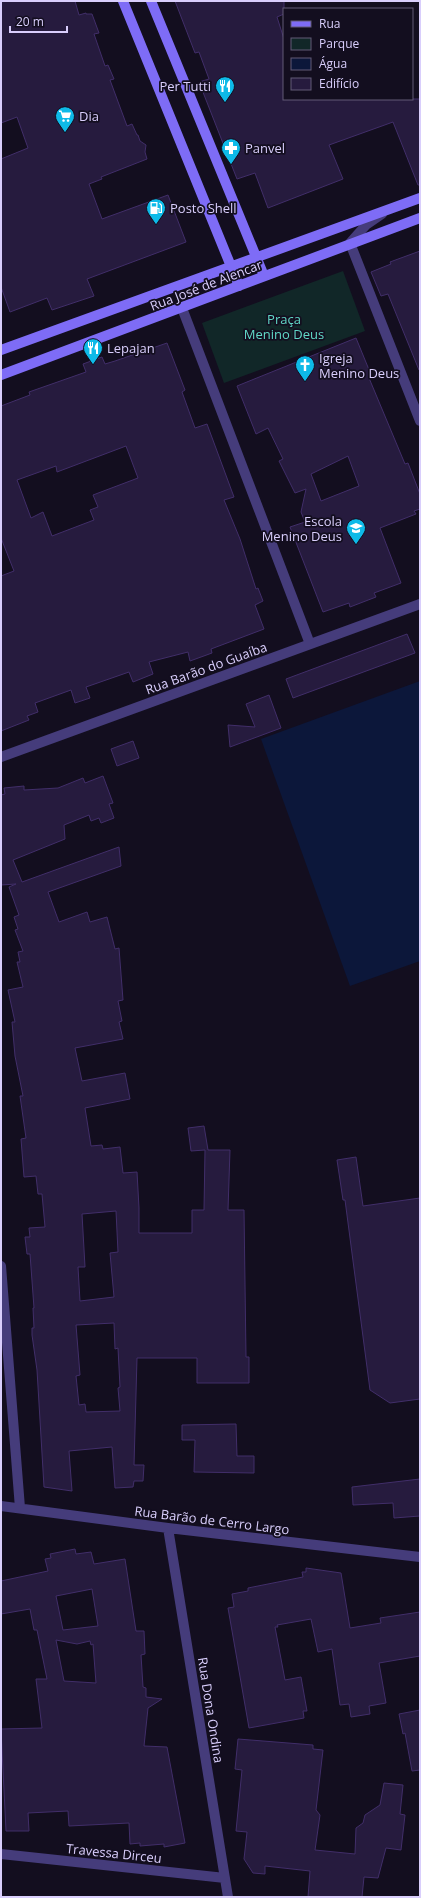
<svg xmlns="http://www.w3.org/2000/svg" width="421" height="1898" font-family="'Open Sans',sans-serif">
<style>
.green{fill:#112728}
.water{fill:#0c173a}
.building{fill:#261b3e;stroke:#412e69;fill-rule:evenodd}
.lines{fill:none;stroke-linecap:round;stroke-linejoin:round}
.minor{stroke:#453c7b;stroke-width:10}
.secondary{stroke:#7e6cf6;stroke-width:10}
.labels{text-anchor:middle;stroke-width:3.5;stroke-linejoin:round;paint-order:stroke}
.poi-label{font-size:13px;fill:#d9cefc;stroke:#130e1f;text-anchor:start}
.street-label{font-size:13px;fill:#d9cefc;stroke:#130e1f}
.park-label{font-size:13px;fill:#60d7c6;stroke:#130e1f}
</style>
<rect width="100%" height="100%" fill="#130e1f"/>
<!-- green -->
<path class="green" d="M 343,271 L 365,331 L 224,383 L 202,323 Z"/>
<!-- water -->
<path class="water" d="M 420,681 L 420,961 L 350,986 L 261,739 Z"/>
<!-- building -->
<path class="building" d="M 1,1 L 75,1 L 79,15 L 86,13 L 86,14 L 92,14 L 99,33 L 94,34 L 105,66 L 108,65 L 114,79 L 110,80 L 127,126 L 132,124 L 137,135 L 138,135 L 140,141 L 146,145 L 145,152 L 147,159 L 101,177 L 102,179 L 89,184 L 102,219 L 168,195 L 186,242 L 87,279 L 94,296 L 52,310 L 47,298 L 10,312 L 1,287 L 1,159 L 28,148 L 17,117 L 1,123 Z
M 175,1 L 284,1 L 284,14 L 277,17 L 284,39 L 284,99 L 420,99 L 420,185 L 418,185 L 393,122 L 329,145 L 343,179 L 268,208 L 255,173 L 237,179 L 199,82 L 209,79 L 199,52 L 195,53 Z
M 420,251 L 420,370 L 419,370 L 388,294 L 381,296 L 371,272 L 391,264 L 390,262 Z
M 356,338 L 372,377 L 369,378 L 405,464 L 408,463 L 420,494 L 420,509 L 414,511 L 416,514 L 380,528 L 401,583 L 374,593 L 376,597 L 350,607 L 349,603 L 323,612 L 290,527 L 305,522 L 301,512 L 306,489 L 295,493 L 279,461 L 283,459 L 268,428 L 256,434 L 237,386 ZM 348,456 L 359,486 L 321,501 L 311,474 Z
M 167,343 L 185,390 L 182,392 L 195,428 L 207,424 L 234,497 L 224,500 L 240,539 L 256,589 L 258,588 L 263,601 L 255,605 L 264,629 L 211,649 L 212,653 L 190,661 L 188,652 L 149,662 L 153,674 L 133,682 L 129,672 L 86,687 L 90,698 L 75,703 L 71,690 L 35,703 L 38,712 L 27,716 L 29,720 L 1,731 L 1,576 L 14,571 L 1,538 L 1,406 L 30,395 L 29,392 L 86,372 L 83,364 L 102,357 L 105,364 L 115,361 ZM 126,446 L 138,478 L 93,495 L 98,507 L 90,510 L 94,520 L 52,536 L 43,512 L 31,518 L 17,480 L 56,466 L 57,472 Z
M 407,634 L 415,653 L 293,698 L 286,679 Z
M 269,695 L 281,728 L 230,747 L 228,725 L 255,727 L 246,704 Z
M 133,741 L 139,758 L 117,766 L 111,749 Z
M 103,776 L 113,803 L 109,804 L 114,818 L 101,823 L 99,818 L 91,821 L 89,815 L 64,825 L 65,839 L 13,860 L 22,882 L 119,847 L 121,866 L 48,892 L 59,922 L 87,912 L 90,922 L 107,917 L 115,949 L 119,948 L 123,1000 L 118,1001 L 122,1021 L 119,1022 L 123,1039 L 75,1048 L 82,1081 L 125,1073 L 130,1099 L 85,1108 L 91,1146 L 102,1145 L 103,1149 L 120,1147 L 123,1173 L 137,1172 L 139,1208 L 139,1233 L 192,1233 L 192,1210 L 204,1210 L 205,1150 L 191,1151 L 188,1128 L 204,1126 L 208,1150 L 230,1150 L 228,1210 L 244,1210 L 246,1357 L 249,1357 L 249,1383 L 197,1383 L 197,1358 L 137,1358 L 134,1465 L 144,1465 L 143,1481 L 134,1481 L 133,1487 L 115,1488 L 112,1447 L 69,1451 L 72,1491 L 44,1487 L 37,1370 L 32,1335 L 32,1328 L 34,1328 L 33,1308 L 34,1308 L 30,1254 L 27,1254 L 25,1237 L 30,1237 L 29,1228 L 45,1227 L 42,1194 L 38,1194 L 36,1176 L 24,1177 L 21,1139 L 26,1138 L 20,1096 L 23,1096 L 15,1056 L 12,1022 L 15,1022 L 8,990 L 23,987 L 17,962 L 20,962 L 18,952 L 23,951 L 15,930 L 18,929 L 14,917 L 19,915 L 9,887 L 16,884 L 1,885 L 1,795 L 5,794 L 4,788 L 24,786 L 24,790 L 58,788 L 83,778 L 85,783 ZM 116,1211 L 118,1252 L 110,1253 L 114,1297 L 80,1301 L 78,1267 L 85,1267 L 82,1214 ZM 114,1323 L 115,1349 L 118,1348 L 120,1387 L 118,1388 L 120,1411 L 86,1412 L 85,1404 L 79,1405 L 76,1376 L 80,1375 L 76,1325 Z
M 356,1157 L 363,1206 L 420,1198 L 420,1399 L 390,1403 L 370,1390 L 345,1200 L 343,1200 L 337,1160 Z
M 236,1424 L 237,1456 L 254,1456 L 254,1473 L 194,1472 L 195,1440 L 182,1440 L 182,1425 Z
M 420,1479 L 420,1516 L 394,1518 L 393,1503 L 353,1505 L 352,1487 Z
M 75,1549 L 76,1554 L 91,1552 L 94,1564 L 125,1559 L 136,1631 L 144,1631 L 145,1654 L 141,1655 L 143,1687 L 146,1688 L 146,1697 L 162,1699 L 148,1708 L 144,1746 L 167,1747 L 185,1843 L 164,1847 L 164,1844 L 140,1846 L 140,1843 L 130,1844 L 129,1823 L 69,1826 L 68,1811 L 28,1813 L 29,1831 L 6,1831 L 1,1729 L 42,1728 L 36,1679 L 47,1679 L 37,1630 L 34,1630 L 30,1609 L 1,1614 L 1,1581 L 48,1571 L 45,1559 L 51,1558 L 50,1554 ZM 92,1589 L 98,1626 L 63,1630 L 56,1596 ZM 56,1640 L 77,1644 L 90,1641 L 91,1645 L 93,1644 L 96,1683 L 64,1681 Z
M 306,1568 L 341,1573 L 350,1628 L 381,1623 L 380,1618 L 420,1612 L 420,1656 L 379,1663 L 386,1703 L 369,1706 L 370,1714 L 351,1717 L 349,1704 L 340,1705 L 332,1649 L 318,1652 L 311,1619 L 277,1625 L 278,1627 L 275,1627 L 285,1680 L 301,1677 L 307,1711 L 303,1711 L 304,1718 L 249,1728 L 228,1608 L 234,1607 L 232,1594 L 248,1591 L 248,1588 L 303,1577 L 302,1572 L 306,1572 Z
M 420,1710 L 420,1770 L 412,1771 L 405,1733 L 403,1734 L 399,1714 Z
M 238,1739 L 313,1745 L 313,1749 L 323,1750 L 316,1810 L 320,1815 L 315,1850 L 355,1854 L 356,1828 L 363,1823 L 365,1815 L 380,1805 L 384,1783 L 403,1785 L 400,1814 L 405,1815 L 401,1850 L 386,1848 L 378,1878 L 364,1877 L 362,1897 L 308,1897 L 310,1871 L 265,1866 L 265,1874 L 253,1873 L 244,1859 L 247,1832 L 236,1831 L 242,1770 L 235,1769 Z"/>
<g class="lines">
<!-- minor -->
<path class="minor" d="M 382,214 L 366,225 L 350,243 L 420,421
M 182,308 L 310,644
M 1,757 L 420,604
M 1,1266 L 20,1508
M 1,1506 L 168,1528 L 420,1557
M 168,1528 L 228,1897
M 1,1854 L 225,1878"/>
<!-- secondary -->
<path class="secondary" d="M 123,1 L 239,286
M 151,1 L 264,276
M 1,350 L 420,198
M 1,375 L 420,218"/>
</g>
<!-- icons -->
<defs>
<symbol id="restaurant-pin" viewBox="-11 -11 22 30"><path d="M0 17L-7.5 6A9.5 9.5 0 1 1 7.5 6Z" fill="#0ebae8" stroke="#130e1f"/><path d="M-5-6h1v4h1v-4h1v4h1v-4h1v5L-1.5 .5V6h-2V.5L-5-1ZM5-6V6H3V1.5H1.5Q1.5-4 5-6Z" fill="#fff"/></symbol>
<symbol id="supermarket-pin" viewBox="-11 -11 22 30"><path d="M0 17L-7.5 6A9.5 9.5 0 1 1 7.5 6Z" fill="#0ebae8" stroke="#130e1f"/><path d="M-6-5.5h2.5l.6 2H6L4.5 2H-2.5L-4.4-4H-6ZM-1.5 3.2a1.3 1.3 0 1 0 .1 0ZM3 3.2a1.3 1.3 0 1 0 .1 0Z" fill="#fff"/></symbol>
<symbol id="pharmacy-pin" viewBox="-11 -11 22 30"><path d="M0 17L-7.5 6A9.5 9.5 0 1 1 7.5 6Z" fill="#0ebae8" stroke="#130e1f"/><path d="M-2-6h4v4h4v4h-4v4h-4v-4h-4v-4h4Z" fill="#fff"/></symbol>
<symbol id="fuel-pin" viewBox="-11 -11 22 30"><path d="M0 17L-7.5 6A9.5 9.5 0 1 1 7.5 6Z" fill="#0ebae8" stroke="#130e1f"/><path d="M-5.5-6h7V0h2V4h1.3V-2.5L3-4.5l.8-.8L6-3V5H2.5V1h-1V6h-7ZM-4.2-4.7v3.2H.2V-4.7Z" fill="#fff"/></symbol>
<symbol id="church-pin" viewBox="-11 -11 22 30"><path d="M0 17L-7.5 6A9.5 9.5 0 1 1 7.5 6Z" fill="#0ebae8" stroke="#130e1f"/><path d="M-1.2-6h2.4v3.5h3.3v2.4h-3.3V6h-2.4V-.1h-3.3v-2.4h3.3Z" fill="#fff"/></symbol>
<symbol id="school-pin" viewBox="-11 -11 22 30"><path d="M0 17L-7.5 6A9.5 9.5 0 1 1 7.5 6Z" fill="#0ebae8" stroke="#130e1f"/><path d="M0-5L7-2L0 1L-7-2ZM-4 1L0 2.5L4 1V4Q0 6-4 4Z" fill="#fff"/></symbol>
</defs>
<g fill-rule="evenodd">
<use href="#restaurant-pin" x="214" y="75" width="22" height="30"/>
<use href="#supermarket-pin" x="54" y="105" width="22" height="30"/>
<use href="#pharmacy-pin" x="220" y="137" width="22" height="30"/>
<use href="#fuel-pin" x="145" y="197" width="22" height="30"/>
<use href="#restaurant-pin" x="82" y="337" width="22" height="30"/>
<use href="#church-pin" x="294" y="354" width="22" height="30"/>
<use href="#school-pin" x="345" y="517" width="22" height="30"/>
</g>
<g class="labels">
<!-- poi labels -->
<g class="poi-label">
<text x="211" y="91" text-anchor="end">Per Tutti</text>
<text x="79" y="121">Dia</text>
<text x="245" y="153">Panvel</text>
<text x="170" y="213">Posto Shell</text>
<text x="107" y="353">Lepajan</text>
<text x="319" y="363">Igreja<tspan x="319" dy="15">Menino Deus</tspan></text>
<text x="342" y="526" text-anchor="end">Escola<tspan x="342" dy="15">Menino Deus</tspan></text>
</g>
<!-- street labels -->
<g class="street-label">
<text transform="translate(206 285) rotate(-21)" y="5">Rua José de Alencar</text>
<text transform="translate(206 668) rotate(-20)" y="5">Rua Barão do Guaíba</text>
<text transform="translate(212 1520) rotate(7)" y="5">Rua Barão de Cerro Largo</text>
<text transform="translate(211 1710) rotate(81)" y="5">Rua Dona Ondina</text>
<text transform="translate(114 1853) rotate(6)" y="5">Travessa Dirceu</text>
</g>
<!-- park labels -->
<g class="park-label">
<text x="284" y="324">Praça<tspan x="284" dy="15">Menino Deus</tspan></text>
</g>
</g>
<!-- border -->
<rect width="421" height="1898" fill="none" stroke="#d9cefc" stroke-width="4"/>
<!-- legend -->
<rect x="283" y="8" width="130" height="92" fill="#130e1f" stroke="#625b77"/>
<rect x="291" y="21" width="20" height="6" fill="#7e6cf6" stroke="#625b77"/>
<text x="319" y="28" font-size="12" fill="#d9cefc">Rua</text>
<rect x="291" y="38" width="20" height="12" fill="#112728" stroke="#625b77"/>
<text x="319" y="48" font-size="12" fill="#d9cefc">Parque</text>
<rect x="291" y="58" width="20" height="12" fill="#0c173a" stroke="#625b77"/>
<text x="319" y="68" font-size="12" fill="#d9cefc">Água</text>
<rect x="291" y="78" width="20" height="12" fill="#261b3e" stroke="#625b77"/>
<text x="319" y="88" font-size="12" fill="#d9cefc">Edifício</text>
<!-- scale -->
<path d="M10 26v6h57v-6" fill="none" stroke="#d9cefc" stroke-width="2"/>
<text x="16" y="26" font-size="12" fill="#d9cefc" stroke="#130e1f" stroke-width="3" paint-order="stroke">20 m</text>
</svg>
